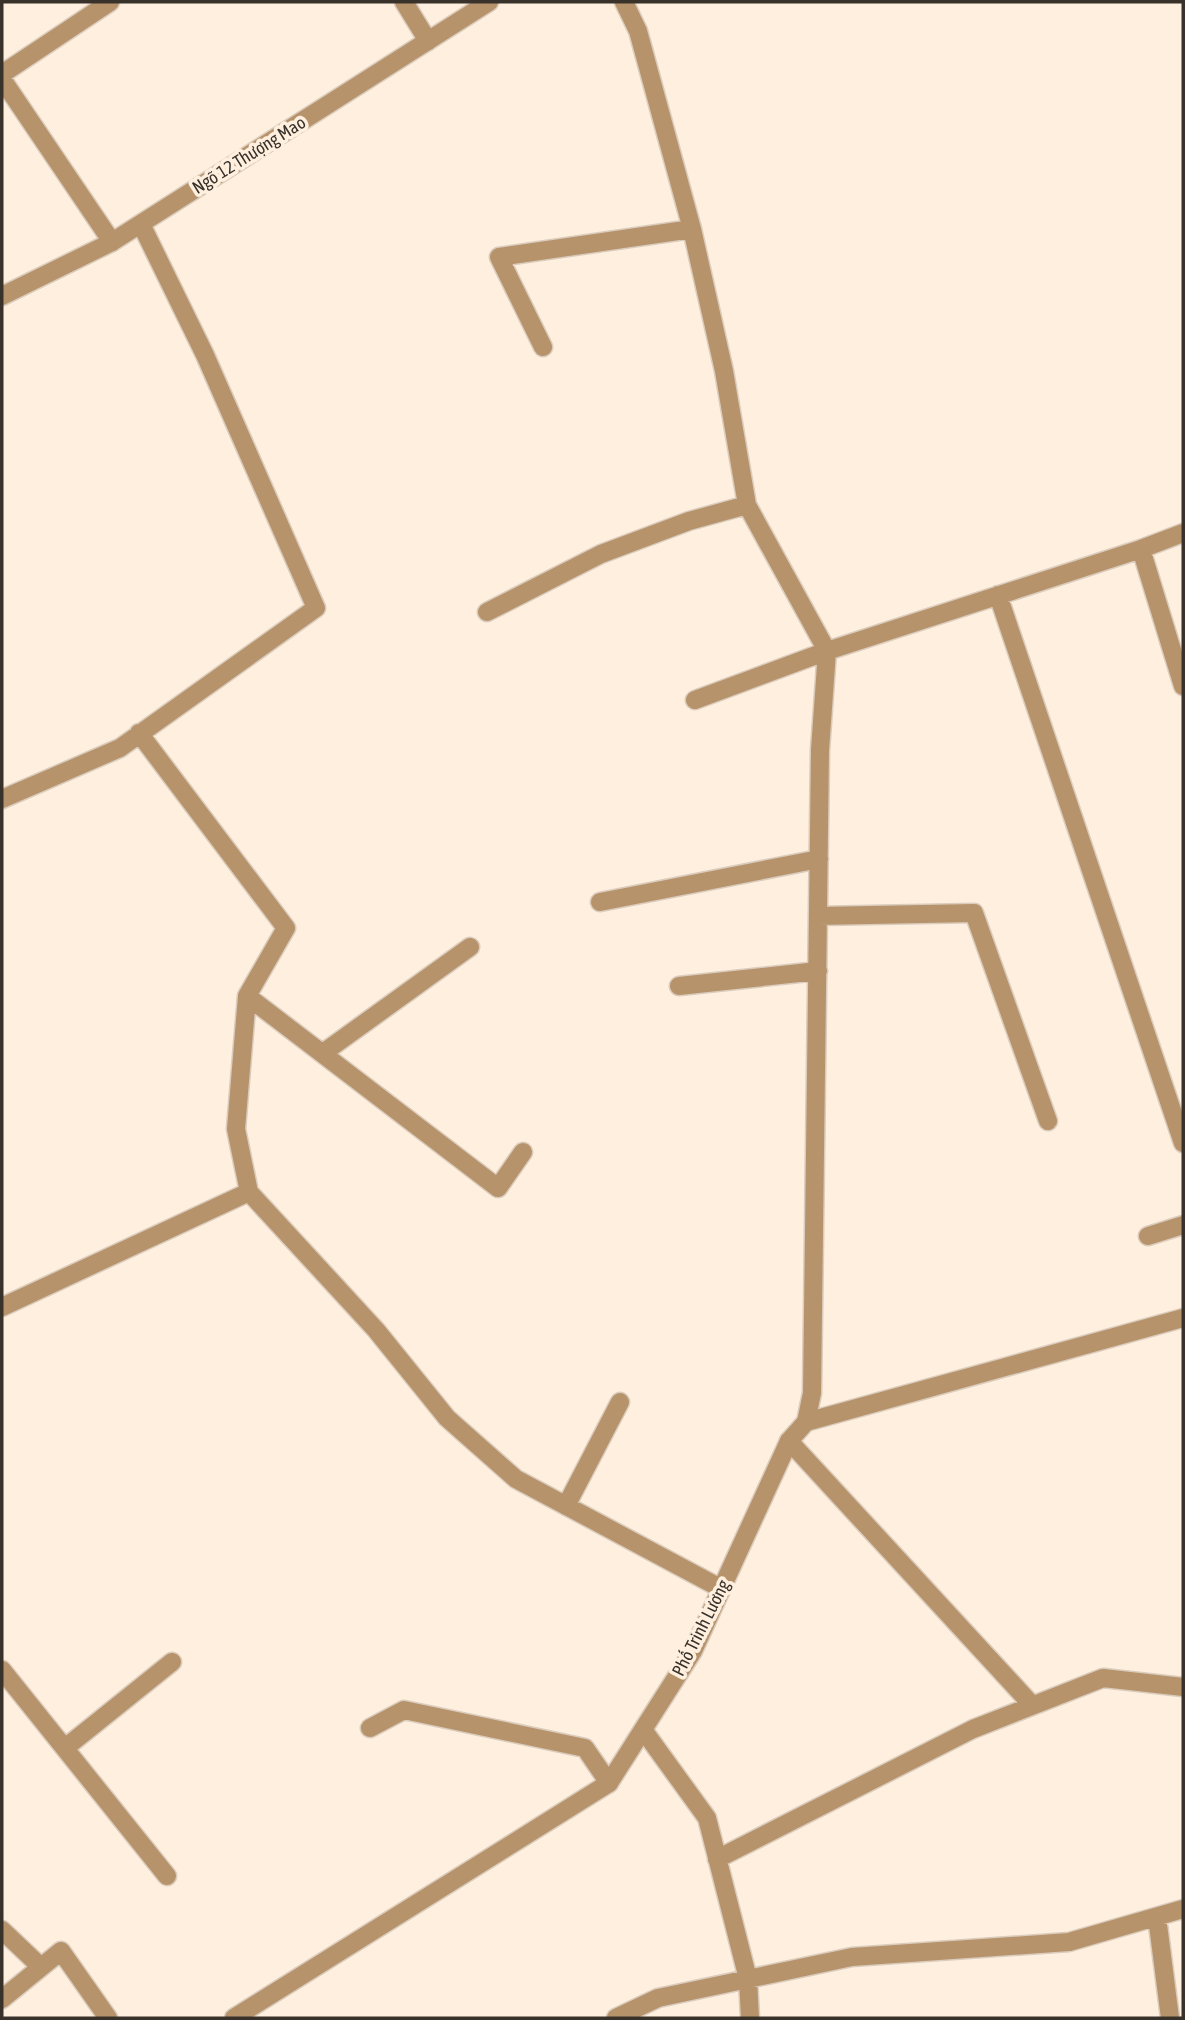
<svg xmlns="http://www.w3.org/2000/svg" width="1185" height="2020" font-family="'Asap Condensed',sans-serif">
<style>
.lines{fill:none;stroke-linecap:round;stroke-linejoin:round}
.service-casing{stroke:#dbcdbe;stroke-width:21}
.minor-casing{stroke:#dbcdbe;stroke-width:21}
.service{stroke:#b7936c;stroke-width:18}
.minor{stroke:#b7936c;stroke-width:18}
.labels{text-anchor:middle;stroke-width:7;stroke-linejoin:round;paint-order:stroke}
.street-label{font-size:18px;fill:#38322b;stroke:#ffefde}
</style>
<rect width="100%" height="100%" fill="#ffefde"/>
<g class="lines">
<defs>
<path id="service" d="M 404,2 L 428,41
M 624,2 L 638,31 L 692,229 L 724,371 L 747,505 L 827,651 L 820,750 L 812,1393 L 806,1422
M 2,74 L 110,2
M 2,79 L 112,242
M 543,347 L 499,257 L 692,229
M 1141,549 L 1183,533
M 998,595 L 1183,1143
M 487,612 L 601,554 L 689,521 L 747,505
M 695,700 L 827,651 L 1141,549 L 1183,686
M 139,733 L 286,928 L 247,996 L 498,1188 L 523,1152
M 2,799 L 120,748 L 316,608 L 205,355 L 141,224
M 600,902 L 819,859
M 818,916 L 974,913 L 1048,1121
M 679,986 L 818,971
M 247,996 L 236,1129 L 249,1192 L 376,1330 L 447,1418 L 516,1479 L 722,1589
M 323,1053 L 470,947
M 1148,1236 L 1183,1225
M 2,1307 L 249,1192
M 789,1441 L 1032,1705
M 566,1506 L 620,1402
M 2,1670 L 167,1876
M 370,1728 L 404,1710 L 585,1748 L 609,1783
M 644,1731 L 707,1818 L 748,1979 L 750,2018
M 65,1748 L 172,1662
M 717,1859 L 973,1729 L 1103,1678 L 1183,1687
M 1157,1917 L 1170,2018
M 2,1930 L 41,1967
M 2,1999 L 61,1951 L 108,2018
M 616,2018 L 658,1998 L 852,1957 L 1069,1942 L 1183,1909"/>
<path id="minor" d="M 2,296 L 112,242 L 489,2
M 234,2018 L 609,1783 L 693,1651 L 789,1441 L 806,1422 L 1183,1318"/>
</defs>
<!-- service casing -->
<use href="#service" class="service-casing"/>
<!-- minor casing -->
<use href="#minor" class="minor-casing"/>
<!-- service -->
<use href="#service" class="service"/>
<!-- minor -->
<use href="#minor" class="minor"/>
</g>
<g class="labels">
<!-- street labels -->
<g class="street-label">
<text transform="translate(249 155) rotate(-32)" y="6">Ngõ 12 Thượng Mao</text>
<text transform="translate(701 1628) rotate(-63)" y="6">Phố Trinh Lương</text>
</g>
</g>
<!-- border -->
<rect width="1185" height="2020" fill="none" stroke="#38322b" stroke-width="7"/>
</svg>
